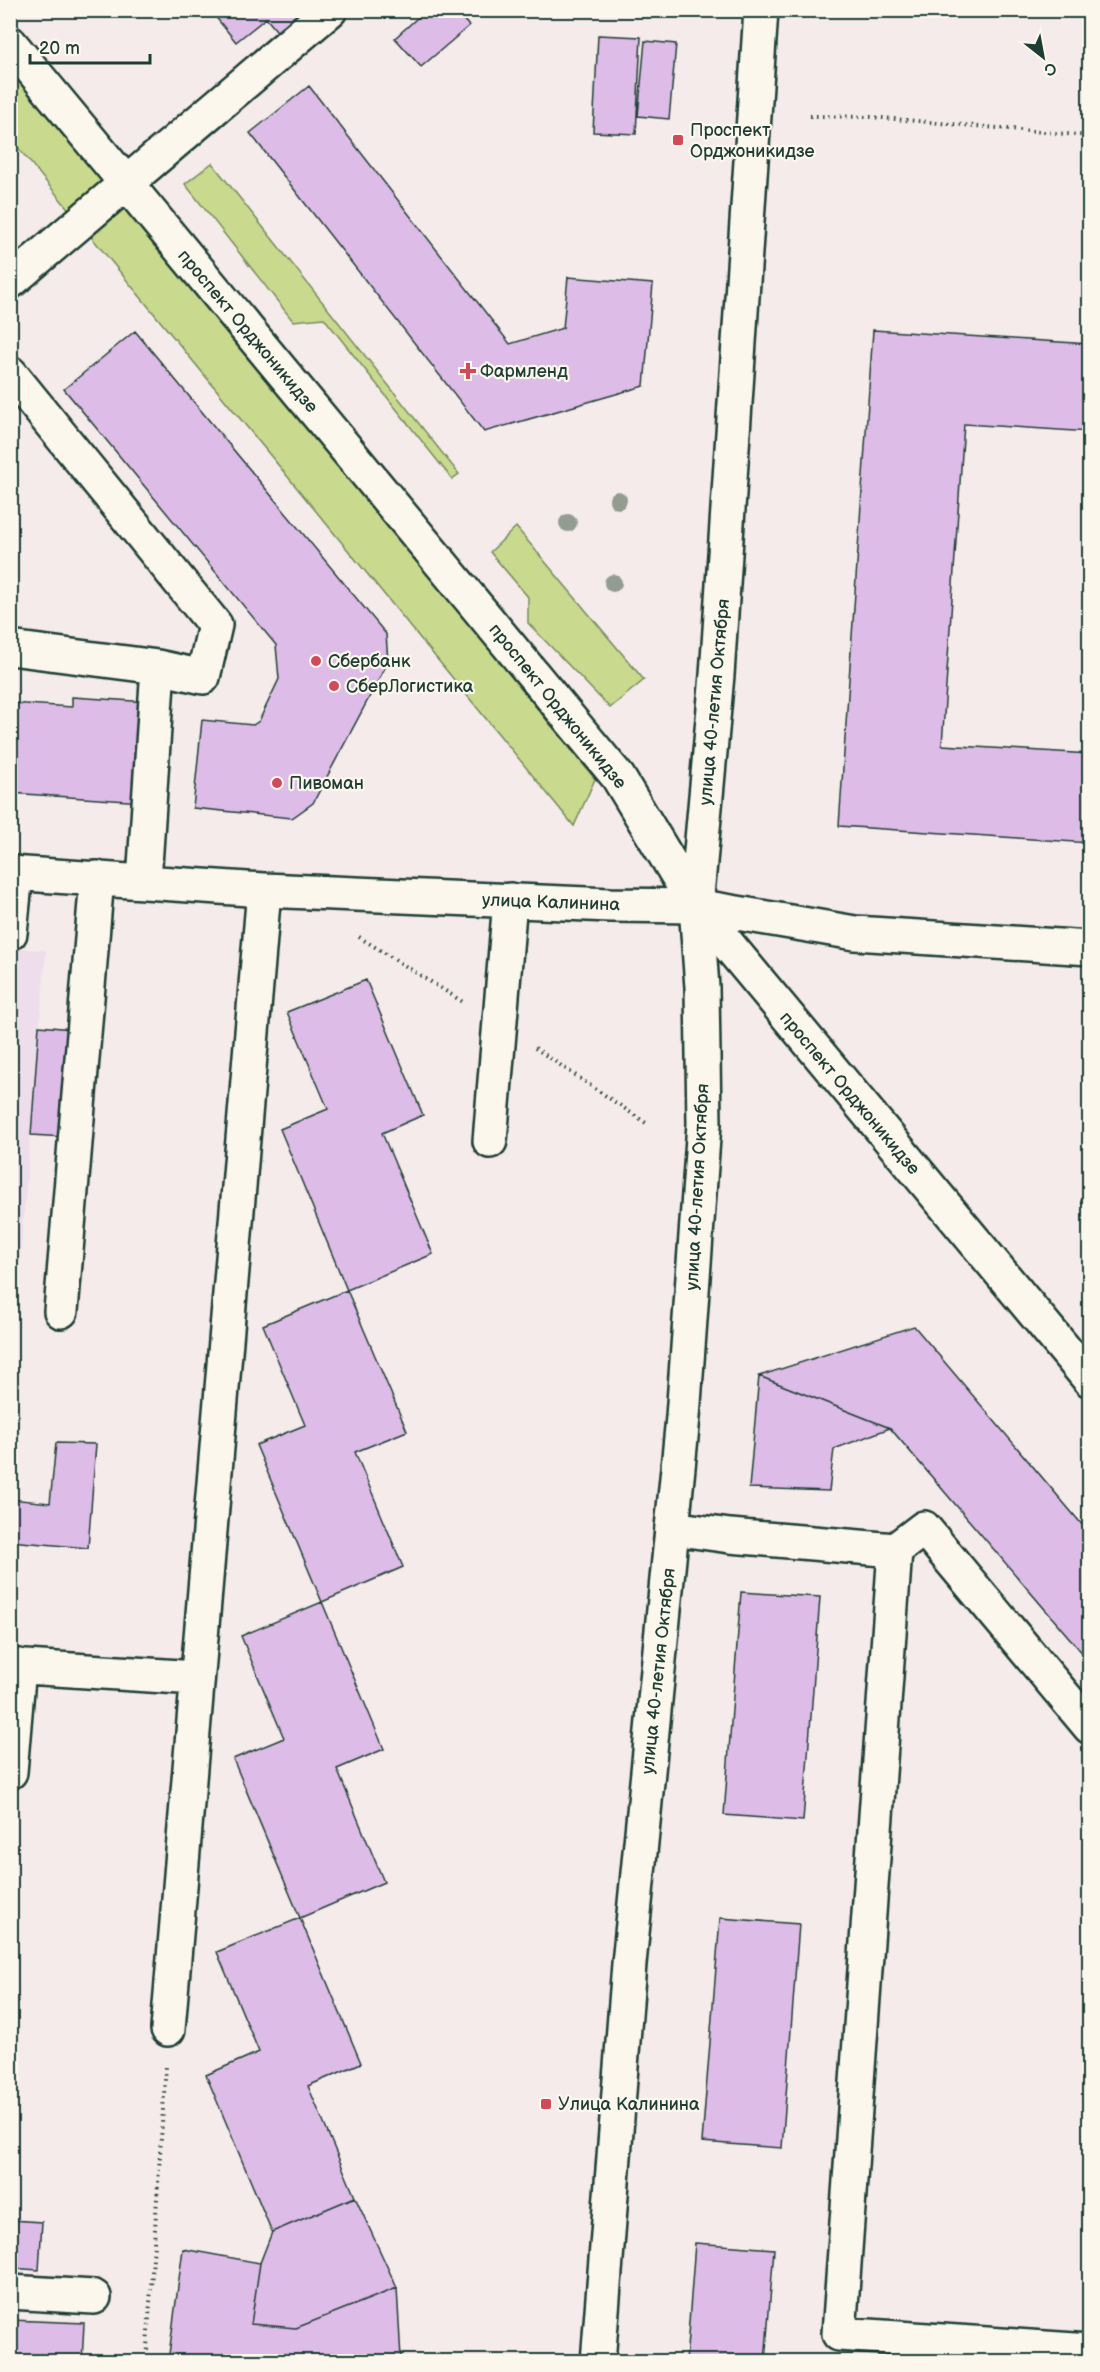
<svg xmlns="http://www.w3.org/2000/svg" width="1100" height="2372" font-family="'Balsamiq Sans',sans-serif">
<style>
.built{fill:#eeddea}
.green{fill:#c9d98d;stroke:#748b60;stroke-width:1.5}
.building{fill:#debce8;stroke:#1f3d34;stroke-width:1.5}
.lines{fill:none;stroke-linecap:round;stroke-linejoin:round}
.minor-casing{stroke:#1f3d34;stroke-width:38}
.major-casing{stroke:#1f3d34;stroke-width:38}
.path{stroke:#1f3d34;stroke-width:4;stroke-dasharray:1.5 4.5;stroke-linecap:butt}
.minor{stroke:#fbf7ec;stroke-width:33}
.major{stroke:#fbf7ec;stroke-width:33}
.tree{fill:#929c90}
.poi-dot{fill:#d1495b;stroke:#fbf7ec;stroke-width:2}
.labels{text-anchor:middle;stroke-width:4.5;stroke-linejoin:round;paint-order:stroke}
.poi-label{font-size:18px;fill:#1f3d34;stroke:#fbf7ec;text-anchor:start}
.street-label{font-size:18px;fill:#1f3d34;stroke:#fbf7ec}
</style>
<rect width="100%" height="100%" fill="#f5ebeb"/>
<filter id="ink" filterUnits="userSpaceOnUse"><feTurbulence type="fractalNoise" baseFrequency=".0167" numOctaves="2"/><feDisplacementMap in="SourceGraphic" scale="12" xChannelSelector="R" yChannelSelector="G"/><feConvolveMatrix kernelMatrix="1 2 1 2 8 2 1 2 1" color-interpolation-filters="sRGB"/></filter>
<g filter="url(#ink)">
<!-- built -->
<path class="built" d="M 11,948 L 46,950 L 11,1362 Z"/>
<!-- green -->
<path class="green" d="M 10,63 L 595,779 L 574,826 L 11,139 Z
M 212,163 L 459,474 L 452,479 L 324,318 L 293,321 L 185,184 Z
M 516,527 L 644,680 L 610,708 L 528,623 L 528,597 L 490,552 Z"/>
<!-- building -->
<path class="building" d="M 210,10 L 310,10 L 280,35 L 266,18 L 236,42 Z
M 426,10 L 455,10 L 469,26 L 421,67 L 395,38 Z
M 598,35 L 641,37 L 636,134 L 593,132 Z
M 645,41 L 676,44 L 669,119 L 638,116 Z
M 309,86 L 510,344 L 563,328 L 568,277 L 653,284 L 644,386 L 484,432 L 250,133 Z
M 10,196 L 17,204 L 10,209 Z
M 873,330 L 1090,344 L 1090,432 L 964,424 L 942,745 L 1090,754 L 1090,843 L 839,826 Z
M 135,331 L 386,634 L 388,662 L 313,803 L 292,818 L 193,808 L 202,720 L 253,725 L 259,721 L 279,679 L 276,645 L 64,389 Z
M 72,697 L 164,703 L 157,803 L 10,793 L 10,703 L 72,707 Z
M 366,980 L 423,1115 L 382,1133 L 433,1254 L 347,1290 L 280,1129 L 328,1109 L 287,1012 Z
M 39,1026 L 72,1029 L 64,1137 L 31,1135 Z
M 1090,1184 L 1090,1212 L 1081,1201 Z
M 347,1290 L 407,1431 L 355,1452 L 403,1567 L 322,1602 L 256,1445 L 305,1425 L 263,1325 Z
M 914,1326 L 1090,1534 L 1090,1662 L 890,1428 L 759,1376 Z
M 759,1376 L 890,1428 L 834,1449 L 829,1491 L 749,1488 Z
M 56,1443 L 96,1444 L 88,1548 L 10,1541 L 10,1499 L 50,1503 Z
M 741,1592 L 820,1597 L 803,1821 L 724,1815 Z
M 322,1602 L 384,1749 L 337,1769 L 384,1882 L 300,1918 L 233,1759 L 284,1738 L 241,1636 Z
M 300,1918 L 361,2063 L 308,2086 L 355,2197 L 272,2232 L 206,2075 L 259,2052 L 217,1952 Z
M 720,1918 L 799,1924 L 782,2148 L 702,2142 Z
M 355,2197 L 397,2288 L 296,2328 L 251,2324 L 260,2263 L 272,2232 Z
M 10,2220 L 42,2222 L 39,2270 L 10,2268 Z
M 695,2243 L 774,2249 L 765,2362 L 686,2362 Z
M 183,2249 L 260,2263 L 251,2324 L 296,2328 L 397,2288 L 401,2358 L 398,2362 L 168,2362 Z
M 10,2320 L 84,2323 L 82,2362 L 10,2362 Z"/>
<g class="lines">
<defs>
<path id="minor" d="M 10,43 L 618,777 L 696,906 L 1090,1380
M 10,282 L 330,10
M 10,373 L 215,625 L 203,677 L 158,667 L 144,881
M 10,648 L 158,667
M 10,873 L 264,890 L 610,905 L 696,906 L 855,933 L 1090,948
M 10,933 L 16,873
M 490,1141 L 510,900
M 61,1311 L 97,878
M 672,1528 L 730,1536 L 895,1550 L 924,1528 L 1090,1727
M 895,1550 L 839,2334 L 1090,2351
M 10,1666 L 196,1678
M 10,1772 L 19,1666
M 168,2029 L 264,890
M 10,2292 L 94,2297"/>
<path id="major" d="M 598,2362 L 629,1964 L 683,1417 L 704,1124 L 702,987 L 696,906 L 717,675 L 761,10"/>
</defs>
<!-- minor casing -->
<use href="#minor" class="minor-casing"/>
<!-- major casing -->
<use href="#major" class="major-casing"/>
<!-- path -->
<path class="path" d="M 810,116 L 871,117 L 1090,136
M 359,937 L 463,1002
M 535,1048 L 646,1123
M 146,2362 L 166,2065"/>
<!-- minor -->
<use href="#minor" class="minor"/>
<!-- major -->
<use href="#major" class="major"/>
</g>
<!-- trees -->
<g class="tree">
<circle cx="618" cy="500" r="9"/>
<circle cx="568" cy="523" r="9"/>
<circle cx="613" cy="583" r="9"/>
</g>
</g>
<!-- markers -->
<g class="poi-dot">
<rect x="672" y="134" width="12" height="12" rx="3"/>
<path d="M465 362h6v6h6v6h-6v6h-6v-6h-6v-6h6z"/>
<circle cx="316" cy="661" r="6"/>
<circle cx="334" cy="686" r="6"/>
<circle cx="277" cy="783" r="6"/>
<rect x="540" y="2098" width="12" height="12" rx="3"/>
</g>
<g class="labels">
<!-- poi labels -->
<g class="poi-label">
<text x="690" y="136">Проспект<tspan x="690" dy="21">Орджоникидзе</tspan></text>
<text x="480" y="377">Фармленд</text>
<text x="328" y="667">Сбербанк</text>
<text x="346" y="692">СберЛогистика</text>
<text x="289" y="789">Пивоман</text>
<text x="558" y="2110">Улица Калинина</text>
</g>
<!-- street labels -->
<g class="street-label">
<text transform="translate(248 331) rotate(50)" y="6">проспект Орджоникидзе</text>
<text transform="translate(714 702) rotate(-85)" y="6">улица 40-летия Октября</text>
<text transform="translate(558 706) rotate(51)" y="6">проспект Орджоникидзе</text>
<text transform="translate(551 902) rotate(2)" y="6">улица Калинина</text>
<text transform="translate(850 1093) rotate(50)" y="6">проспект Орджоникидзе</text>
<text transform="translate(697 1187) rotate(-87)" y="6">улица 40-летия Октября</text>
<text transform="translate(658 1671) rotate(-84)" y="6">улица 40-летия Октября</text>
</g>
</g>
<!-- margin -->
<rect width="1100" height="2372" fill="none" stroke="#fbf7ec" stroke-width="36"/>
<rect x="18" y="18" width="1064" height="2336" fill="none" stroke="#1f3d34" stroke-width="2" filter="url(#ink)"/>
<!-- north arrow -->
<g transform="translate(1043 57) rotate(149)" stroke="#fbf7ec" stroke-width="4.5" paint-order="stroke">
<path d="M0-4.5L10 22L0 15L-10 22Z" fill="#1f3d34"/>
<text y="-9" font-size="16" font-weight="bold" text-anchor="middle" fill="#1f3d34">С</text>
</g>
<!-- scale -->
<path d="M30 54v9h120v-9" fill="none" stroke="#1f3d34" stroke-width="3"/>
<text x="39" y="54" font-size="18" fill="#1f3d34" stroke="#fbf7ec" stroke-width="4.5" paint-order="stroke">20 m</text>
</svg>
